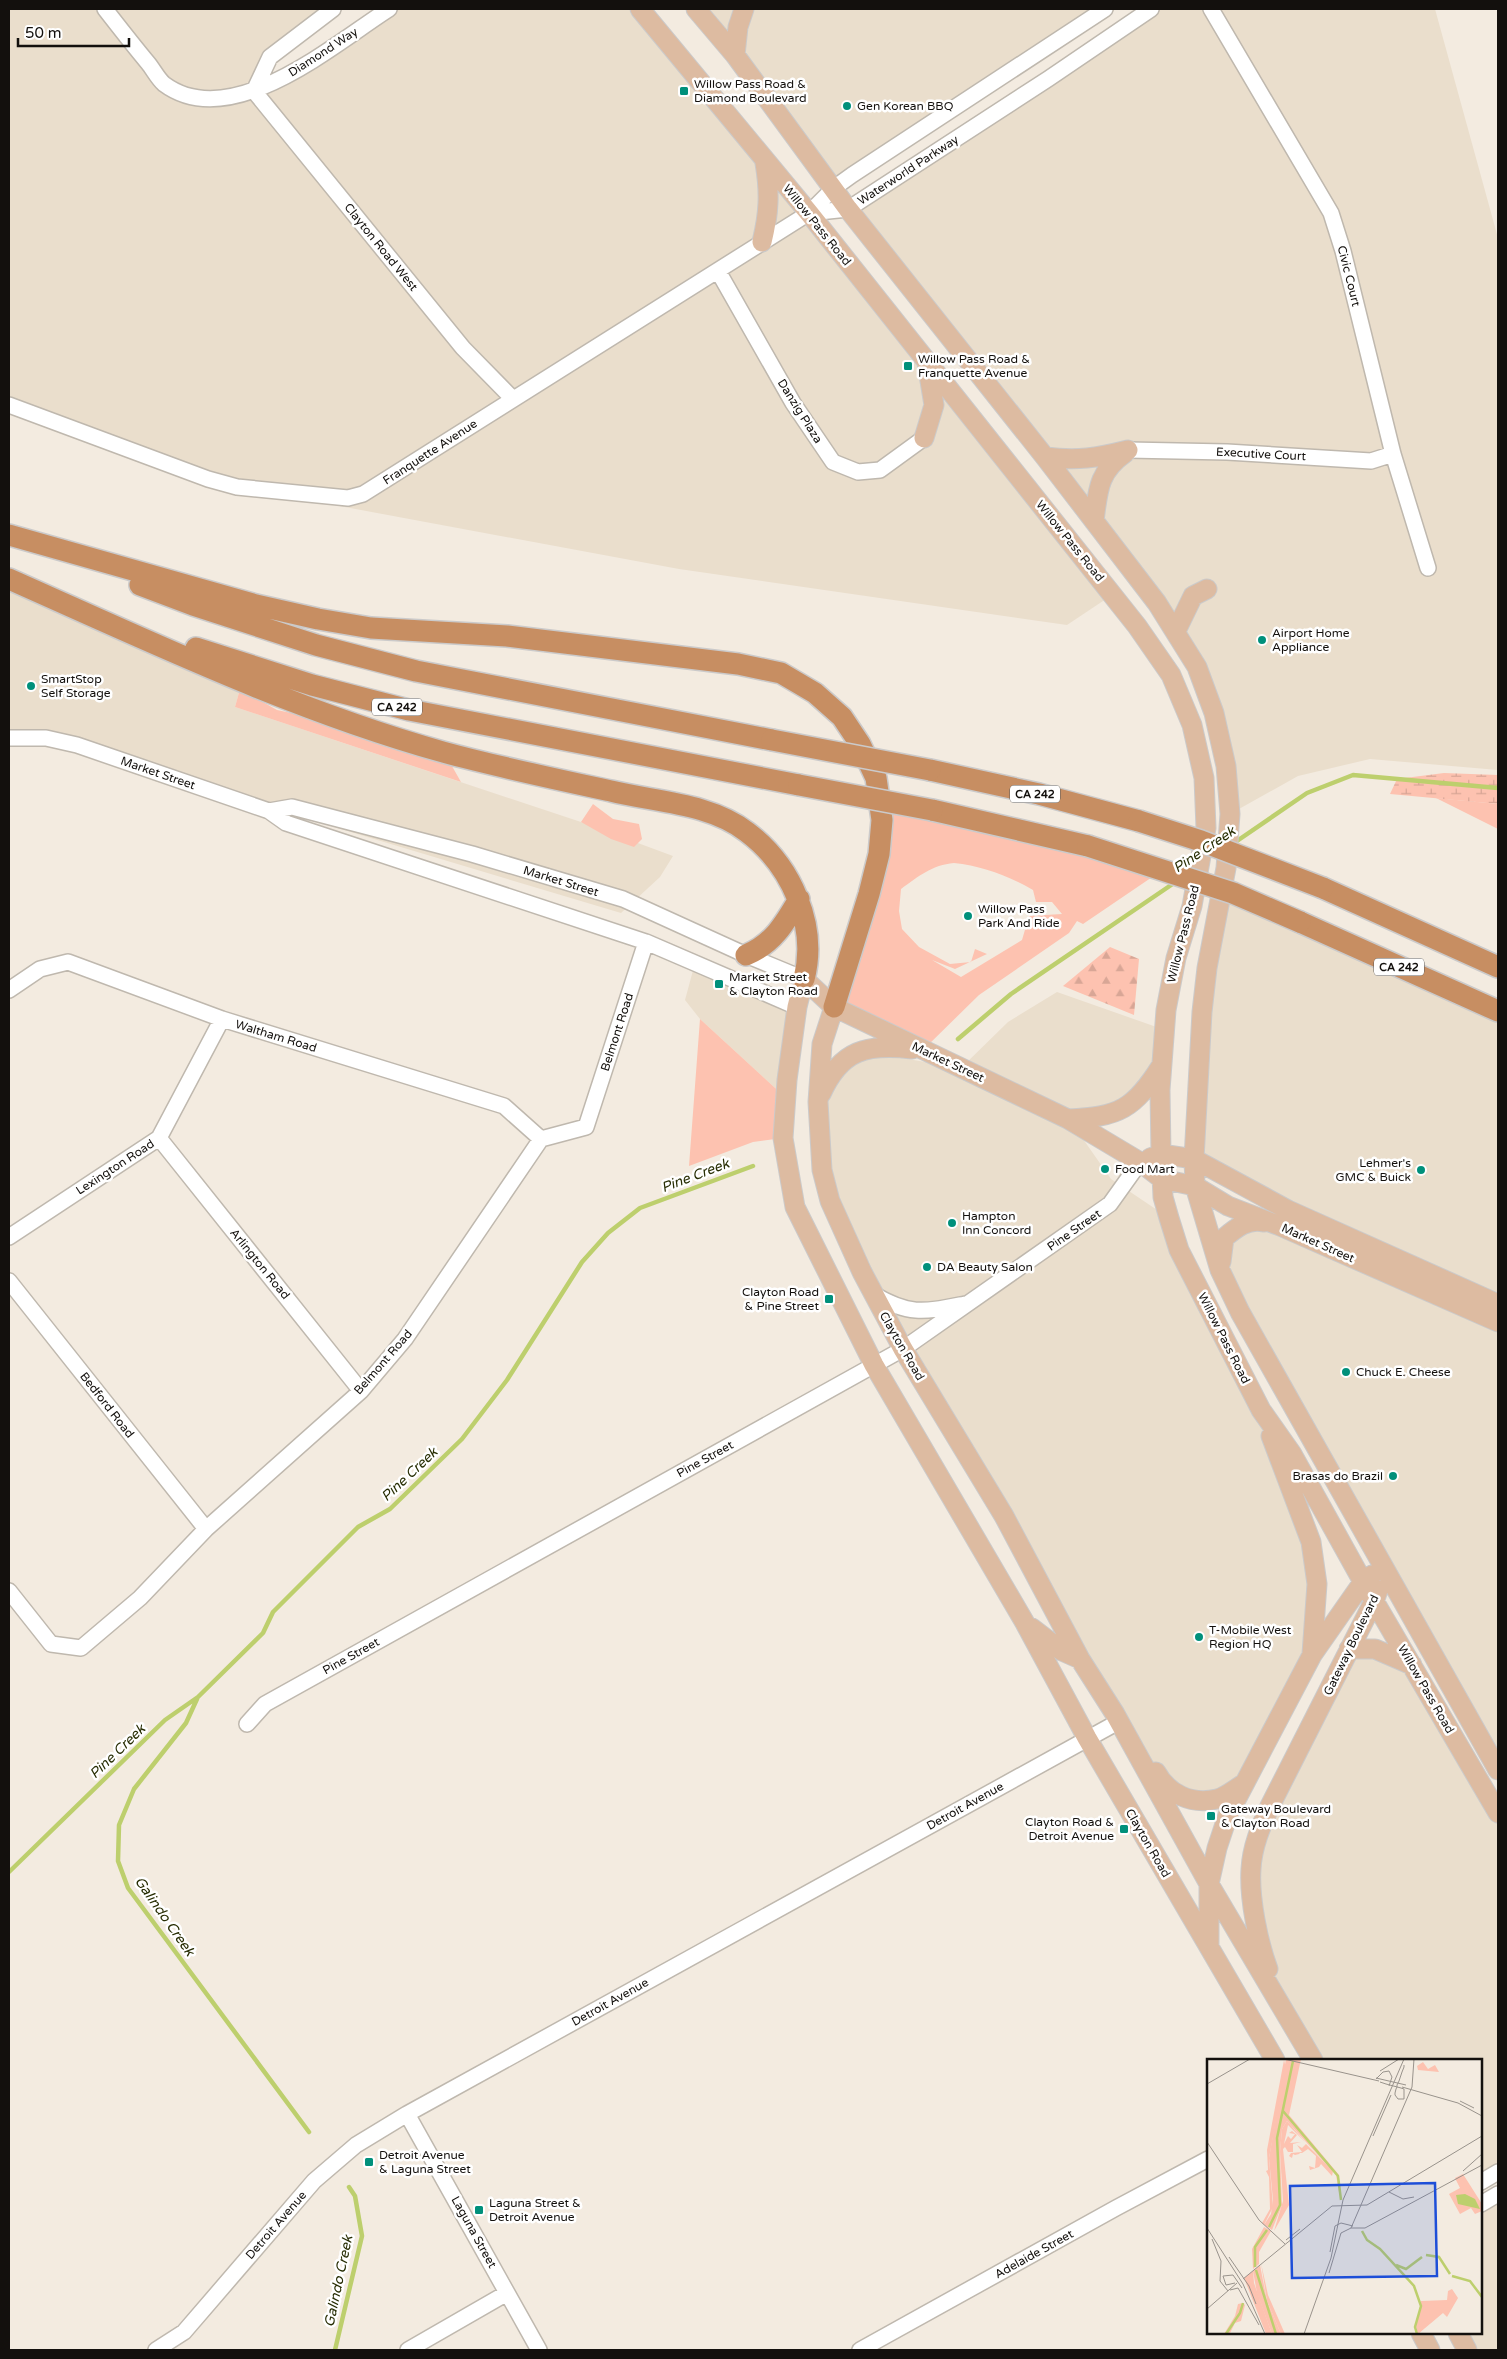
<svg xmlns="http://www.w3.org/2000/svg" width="1507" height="2359" font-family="'Varela Round',sans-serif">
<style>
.built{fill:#eadecc}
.grass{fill:#fdc2b0;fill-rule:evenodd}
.forest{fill:url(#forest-firs)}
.wetland{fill:url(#wetland-marsh)}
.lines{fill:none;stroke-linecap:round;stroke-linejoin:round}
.stream{stroke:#bdcf6d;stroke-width:4.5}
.minor-casing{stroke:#bfb8ae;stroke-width:18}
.major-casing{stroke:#cbcaca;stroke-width:21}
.highway-casing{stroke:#cbcaca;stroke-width:24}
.minor{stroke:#fff;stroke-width:15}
.major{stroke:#ddbba1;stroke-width:19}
.highway{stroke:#c78e62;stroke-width:21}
.highway-bridge-casing{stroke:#cbcaca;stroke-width:24;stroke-linecap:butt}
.highway-bridge{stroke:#c78e62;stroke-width:21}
.poi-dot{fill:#00907b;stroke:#fff;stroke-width:2}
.labels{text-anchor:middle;stroke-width:5;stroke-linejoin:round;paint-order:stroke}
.shield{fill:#fff;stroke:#5a5856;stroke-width:1}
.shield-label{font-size:11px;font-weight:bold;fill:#13100d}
.street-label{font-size:12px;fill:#13100d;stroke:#fff}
.poi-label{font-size:12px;fill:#13100d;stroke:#fff;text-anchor:start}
.water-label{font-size:14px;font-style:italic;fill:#272d03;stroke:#fff}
.inset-river{fill:none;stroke:#bdcf6d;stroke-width:2.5}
.inset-road{fill:none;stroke:#99938c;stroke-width:1}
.view{fill:#1d4ed8;fill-opacity:0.15;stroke:#1d4ed8;stroke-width:2.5}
.inset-edge{fill:none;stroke:#13100d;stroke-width:2.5}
</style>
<defs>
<pattern id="forest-firs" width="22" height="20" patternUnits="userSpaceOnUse" patternTransform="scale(1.25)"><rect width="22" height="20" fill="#fdc2b0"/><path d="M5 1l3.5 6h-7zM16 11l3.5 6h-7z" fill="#d8a696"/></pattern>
<pattern id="wetland-marsh" width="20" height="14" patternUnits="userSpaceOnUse" patternTransform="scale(1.25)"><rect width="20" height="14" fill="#fdc2b0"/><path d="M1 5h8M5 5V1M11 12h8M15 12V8" fill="none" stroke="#d8a696"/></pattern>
</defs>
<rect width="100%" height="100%" fill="#f3ebe0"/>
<!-- built -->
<path class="built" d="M 9,9 L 333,9 L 270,57 L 254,90 L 389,9 L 640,9 L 1112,595 L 1067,625 L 679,569 L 237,487 L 9,405 Z
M 696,9 L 1105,9 L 834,188 Z
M 1151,9 L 1435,9 L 1498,238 L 1498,770 L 1370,759 L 1298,776 L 1230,814 L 1197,667 L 848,209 Z
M 9,579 L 240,689 L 235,707 L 581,822 L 673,856 L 660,877 L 621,913 L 174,779 L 77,745 L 9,735 Z
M 1222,890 L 1498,1011 L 1498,1304 L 1194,1159 Z
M 695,963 L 797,1007 L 785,1097 L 700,1019 L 685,1000 Z
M 1057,992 L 1165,1030 L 1163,1063 L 1122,1103 L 1069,1119 L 1111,1179 L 1169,1218 L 1261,1410 L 1311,1542 L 1312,1655 L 1246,1783 L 1218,1799 L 1161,1781 L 903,1349 L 822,1170 L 829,1065 L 878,1054 L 961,1068 L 1008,1022 Z
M 1255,1220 L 1498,1322 L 1498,1770 L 1220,1270 L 1224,1238 Z
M 1349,1649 L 1412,1665 L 1498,1813 L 1498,2172 L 1481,2182 L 1481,2060 L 1313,2060 L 1262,1952 L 1251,1870 Z
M 1498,2194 L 1498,2350 L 1467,2350 L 1458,2333 L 1481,2333 L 1481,2204 Z"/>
<!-- grass -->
<path class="grass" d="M 240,689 L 277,710 L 376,731 L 444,752 L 461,782 L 235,707 Z
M 1436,798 L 1498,804 L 1498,829 Z
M 879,800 L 1164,869 L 1083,924 L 1077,921 L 1069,933 L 979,995 L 923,1050 L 834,1007 L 844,980 ZM 954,863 C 982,866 1009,876 1033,890 L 1036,902 L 1052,902 L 1062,914 L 1029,916 L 1022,940 L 961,977 L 932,960 L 955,969 L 987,954 L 975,949 L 971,962 L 950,964 L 919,947 L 902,929 L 899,911 L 901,889 C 919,876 932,865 954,863 Z
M 593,804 L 613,819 L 639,824 L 642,839 L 634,847 L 611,839 L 581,822 Z
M 700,1019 L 785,1097 L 783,1138 L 753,1142 L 689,1166 Z"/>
<!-- forest -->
<path class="forest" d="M 1110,947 L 1139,959 L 1134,1015 L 1063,986 Z"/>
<!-- wetland -->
<path class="wetland" d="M 1444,773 L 1498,775 L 1498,804 L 1390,794 L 1397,779 Z"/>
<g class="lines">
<!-- stream -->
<path class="stream" d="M 1234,843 L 1307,793 L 1353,775 L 1498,788
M 958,1039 L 1011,994 L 1177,881
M 197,1699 L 186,1723 L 134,1789 L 119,1825 L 118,1861 L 128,1888 L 309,2132
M 9,1872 L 165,1720 L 198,1697 L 263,1633 L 273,1612 L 358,1527 L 390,1509 L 462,1439 L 507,1380 L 582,1262 L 608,1233 L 640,1208 L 753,1166
M 335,2350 L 362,2236 L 355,2196 L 349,2187"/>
<defs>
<path id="minor" d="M 105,9 C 119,27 133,45 148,63 C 153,69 158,79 164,84 C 231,134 334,44 389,9
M 1211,9 L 1331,213 L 1343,251 L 1393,454 L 1428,568
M 254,91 L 463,348 L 513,399
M 254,91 L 270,57 L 333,9
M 809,213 L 848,209 L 1048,79 L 1151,9
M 718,271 L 793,403 L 833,462 L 858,472 L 880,470 L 924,438
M 9,405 L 208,479 L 237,487 L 348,498 L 363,494 L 809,213 L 834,188 L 852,175 L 1105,9
M 1128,450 L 1227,452 L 1371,461 L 1393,454
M 9,738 L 46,738 L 77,745 L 269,811 L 286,823 L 646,942 L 797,1007
M 269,811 L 292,807 L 472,854 L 623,899 L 746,955 L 804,979
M 9,990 L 40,969 L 68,962 L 222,1019 L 504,1106 L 541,1139
M 159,1138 L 361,1391
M 9,1237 L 159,1138 L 222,1019
M 9,1281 L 206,1529
M 873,1294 C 910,1316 924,1312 965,1304
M 9,1591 L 51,1644 L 81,1648 L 140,1598 L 206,1529 L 361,1391 L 405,1339 L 541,1139 L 586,1127 L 646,942
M 247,1724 L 265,1704 L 903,1349 L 1110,1204 L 1140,1162
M 407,2114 L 539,2350
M 1481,2182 L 1498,2172
M 1481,2204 L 1498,2194
M 156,2350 L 184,2332 L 314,2181 L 356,2145 L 407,2114 L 1118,1722
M 408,2350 L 507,2293
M 860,2350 L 1116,2208 L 1208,2159"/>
<path id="major" d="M 640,9 L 809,213 L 1137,626 L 1171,675 L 1192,725 L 1204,778 L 1206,828 L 1192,906 L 1176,958 L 1166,1010 L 1160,1090 L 1161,1154 L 1163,1197 L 1169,1218 L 1179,1250 L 1261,1410 L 1292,1454 L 1363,1582 L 1498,1813
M 696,9 L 735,55 L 848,209 L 1045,457 L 1157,603 L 1197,667 L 1214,713 L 1226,766 L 1230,814 L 1226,868 L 1207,968 L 1202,1012 L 1194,1159 L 1195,1186 L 1220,1270 L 1240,1312 L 1498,1770
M 735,55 L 738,27 L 744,9
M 762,242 C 769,213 770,193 765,163
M 924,438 L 934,405 L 927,363
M 1045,457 C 1078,461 1096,458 1128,450
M 1094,521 C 1098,490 1098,472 1125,453
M 1176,631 L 1193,596 L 1207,589
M 834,1007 L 822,1044 L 818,1102 L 822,1170 L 830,1201 L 862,1272 L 903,1349 L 1004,1516 L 1080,1659 L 1115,1714 L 1209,1884 L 1313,2060
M 821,1094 C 841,1049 867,1044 912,1049
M 1068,1119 C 1119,1117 1134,1109 1161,1066
M 1150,1158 L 1161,1154 L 1194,1159 L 1288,1210 L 1498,1304
M 1221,1262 L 1224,1238 C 1236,1228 1248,1218 1264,1222
M 1271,1436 L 1311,1542 L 1317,1584 L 1312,1654
M 1032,1628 L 1062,1651 L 1080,1659
M 1349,1649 L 1375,1649 L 1412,1665
M 1156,1772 C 1168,1794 1191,1805 1217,1799 C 1226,1797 1236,1788 1245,1783
M 1209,1946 L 1209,1884 L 1217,1848 L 1228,1815 L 1312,1655 L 1363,1582 L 1372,1575
M 1268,1969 C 1258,1942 1249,1898 1251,1869 C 1252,1847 1261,1826 1270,1806 L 1375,1599 L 1378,1590
M 1275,2060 L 1087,1738 L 1025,1623 L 874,1365 L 795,1207 L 783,1138 L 787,1080 L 797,1007 L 804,979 L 834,1007 L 1068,1119 L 1140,1162 L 1162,1179 L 1195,1186 L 1228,1206 L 1280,1226 L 1498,1322
M 1421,2333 L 1430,2350
M 1458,2333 L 1467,2350"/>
<path id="highway" d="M 9,535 L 256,605 L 318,619 L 371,628 L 507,636 L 738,664 L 781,673 L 815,693 L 842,717 L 860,744 L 876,778 L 882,820 L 879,854 L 869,894 L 834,1007
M 9,579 C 151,642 293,710 443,752 C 498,767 555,779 611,791 C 655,802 710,803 747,832 C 791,865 818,925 804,979
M 140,585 L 193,605 L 316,645 L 416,671 L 772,740
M 196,648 L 312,685 L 409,710 L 799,785
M 930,770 L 1039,794 L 1139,821
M 932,810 L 1088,846
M 1323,888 L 1498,967
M 1300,922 L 1498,1011
M 746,955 C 773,944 785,923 799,899"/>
</defs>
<!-- minor casing -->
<use href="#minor" class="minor-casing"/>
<!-- major casing -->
<use href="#major" class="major-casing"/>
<!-- highway casing -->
<use href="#highway" class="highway-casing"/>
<!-- minor -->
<use href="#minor" class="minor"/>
<!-- major -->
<use href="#major" class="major"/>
<!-- highway -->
<use href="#highway" class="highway"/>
<defs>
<path id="highway-bridge" d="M 772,740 L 930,770
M 799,785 L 932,810
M 1139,821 L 1201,841 L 1323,888
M 1088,846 L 1233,893 L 1300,922"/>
</defs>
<!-- highway-bridge casing -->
<use href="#highway-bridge" class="highway-bridge-casing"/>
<!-- highway-bridge -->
<use href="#highway-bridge" class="highway-bridge"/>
</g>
<!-- markers -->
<g class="poi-dot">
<rect x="679" y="86" width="10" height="10" rx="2.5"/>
<circle cx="847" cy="106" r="5"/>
<rect x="903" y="361" width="10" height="10" rx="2.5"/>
<circle cx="1262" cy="640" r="5"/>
<circle cx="31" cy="686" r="5"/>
<circle cx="968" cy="916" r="5"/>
<rect x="714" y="979" width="10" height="10" rx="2.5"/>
<circle cx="1105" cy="1169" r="5"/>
<circle cx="1421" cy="1170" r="5"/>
<circle cx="952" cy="1223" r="5"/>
<circle cx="927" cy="1267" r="5"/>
<rect x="824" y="1294" width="10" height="10" rx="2.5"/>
<circle cx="1346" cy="1372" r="5"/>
<circle cx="1393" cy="1476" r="5"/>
<circle cx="1199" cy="1637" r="5"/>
<rect x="1206" y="1811" width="10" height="10" rx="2.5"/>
<rect x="1119" y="1824" width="10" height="10" rx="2.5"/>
<rect x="364" y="2157" width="10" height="10" rx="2.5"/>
<rect x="474" y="2205" width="10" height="10" rx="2.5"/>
</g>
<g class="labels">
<!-- shield labels -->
<g class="shield">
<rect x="372" y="698.5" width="50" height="17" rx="4"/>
<rect x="1010" y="785.5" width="50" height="17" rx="4"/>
<rect x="1374" y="958.5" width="50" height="17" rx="4"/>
</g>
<g class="shield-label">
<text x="397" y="711">CA 242</text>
<text x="1035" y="798">CA 242</text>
<text x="1399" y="971">CA 242</text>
</g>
<!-- street labels -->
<g class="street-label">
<text transform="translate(323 52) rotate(-33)" y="4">Diamond Way</text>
<text transform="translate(908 170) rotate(-33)" y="4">Waterworld Parkway</text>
<text transform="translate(817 225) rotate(51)" y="4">Willow Pass Road</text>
<text transform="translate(381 247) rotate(51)" y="4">Clayton Road West</text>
<text transform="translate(1349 276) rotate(76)" y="4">Civic Court</text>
<text transform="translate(800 411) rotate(58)" y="4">Danzig Plaza</text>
<text transform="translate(430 452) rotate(-33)" y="4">Franquette Avenue</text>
<text transform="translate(1261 454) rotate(3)" y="4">Executive Court</text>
<text transform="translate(1070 541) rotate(51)" y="4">Willow Pass Road</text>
<text transform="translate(158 773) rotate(19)" y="4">Market Street</text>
<text transform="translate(561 881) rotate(17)" y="4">Market Street</text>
<text transform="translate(1183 934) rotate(-76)" y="4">Willow Pass Road</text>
<text transform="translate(617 1032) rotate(-72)" y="4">Belmont Road</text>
<text transform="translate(276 1036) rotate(17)" y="4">Waltham Road</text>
<text transform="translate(948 1062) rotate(25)" y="4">Market Street</text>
<text transform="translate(115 1167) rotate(-33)" y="4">Lexington Road</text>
<text transform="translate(1074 1230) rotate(-35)" y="4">Pine Street</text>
<text transform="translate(1318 1243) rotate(24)" y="4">Market Street</text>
<text transform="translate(260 1264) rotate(51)" y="4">Arlington Road</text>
<text transform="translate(1224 1338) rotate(63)" y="4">Willow Pass Road</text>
<text transform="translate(902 1346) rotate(60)" y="4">Clayton Road</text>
<text transform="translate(383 1362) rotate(-49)" y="4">Belmont Road</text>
<text transform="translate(107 1405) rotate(52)" y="4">Bedford Road</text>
<text transform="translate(705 1459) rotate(-29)" y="4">Pine Street</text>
<text transform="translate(1351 1645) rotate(-64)" y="4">Gateway Boulevard</text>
<text transform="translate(351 1656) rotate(-29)" y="4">Pine Street</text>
<text transform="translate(1426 1689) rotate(60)" y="4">Willow Pass Road</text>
<text transform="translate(965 1806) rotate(-29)" y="4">Detroit Avenue</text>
<text transform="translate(1148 1843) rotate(60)" y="4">Clayton Road</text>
<text transform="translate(610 2002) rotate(-29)" y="4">Detroit Avenue</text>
<text transform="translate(276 2225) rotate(-49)" y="4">Detroit Avenue</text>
<text transform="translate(474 2232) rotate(61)" y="4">Laguna Street</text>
<text transform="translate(1034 2254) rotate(-29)" y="4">Adelaide Street</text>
</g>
<!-- poi labels -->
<g class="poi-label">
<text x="694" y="88">Willow Pass Road &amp;<tspan x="694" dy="14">Diamond Boulevard</tspan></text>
<text x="857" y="110">Gen Korean BBQ</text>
<text x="918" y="363">Willow Pass Road &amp;<tspan x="918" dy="14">Franquette Avenue</tspan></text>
<text x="1272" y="637">Airport Home<tspan x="1272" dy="14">Appliance</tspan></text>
<text x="41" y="683">SmartStop<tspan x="41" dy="14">Self Storage</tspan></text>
<text x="978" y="913">Willow Pass<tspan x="978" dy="14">Park And Ride</tspan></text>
<text x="729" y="981">Market Street<tspan x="729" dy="14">&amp; Clayton Road</tspan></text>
<text x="1411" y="1167" text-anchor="end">Lehmer's<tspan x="1411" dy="14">GMC &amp; Buick</tspan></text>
<text x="1115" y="1173">Food Mart</text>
<text x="962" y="1220">Hampton<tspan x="962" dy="14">Inn Concord</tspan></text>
<text x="937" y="1271">DA Beauty Salon</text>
<text x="819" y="1296" text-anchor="end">Clayton Road<tspan x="819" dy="14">&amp; Pine Street</tspan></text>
<text x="1356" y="1376">Chuck E. Cheese</text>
<text x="1383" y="1480" text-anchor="end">Brasas do Brazil</text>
<text x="1209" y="1634">T-Mobile West<tspan x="1209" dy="14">Region HQ</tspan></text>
<text x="1221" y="1813">Gateway Boulevard<tspan x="1221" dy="14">&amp; Clayton Road</tspan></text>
<text x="1114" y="1826" text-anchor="end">Clayton Road &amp;<tspan x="1114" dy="14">Detroit Avenue</tspan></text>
<text x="379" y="2159">Detroit Avenue<tspan x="379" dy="14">&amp; Laguna Street</tspan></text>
<text x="489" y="2207">Laguna Street &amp;<tspan x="489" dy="14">Detroit Avenue</tspan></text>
</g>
<!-- water labels -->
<g class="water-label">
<text transform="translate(1204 849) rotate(-34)" y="5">Pine Creek</text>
<text transform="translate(695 1175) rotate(-21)" y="5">Pine Creek</text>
<text transform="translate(409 1474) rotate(-43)" y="5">Pine Creek</text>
<text transform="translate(117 1751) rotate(-44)" y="5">Pine Creek</text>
<text transform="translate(165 1916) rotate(55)" y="5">Galindo Creek</text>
<text transform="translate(338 2281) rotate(-78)" y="5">Galindo Creek</text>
</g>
</g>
<!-- overview -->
<g transform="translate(1207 2059)">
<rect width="275" height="275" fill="#f3ebe0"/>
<path d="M 77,1 L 79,9 L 62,99 L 66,148 L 57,166 L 55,164 L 63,150 L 62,118 L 59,112 L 61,111 L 60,91 ZM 216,3 L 221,10 L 228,6 L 232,13 L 211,11 L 210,7 ZM 80,62 L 98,83 L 81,66 L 77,85 L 81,77 L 84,80 L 88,75 L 82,74 L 85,72 L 90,76 L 83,84 L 94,83 L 86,85 L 86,93 L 81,93 L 78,88 L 76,90 L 82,146 L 67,172 L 76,142 L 73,93 L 75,70 ZM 99,85 L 126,112 L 125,117 L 114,105 L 112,108 L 103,111 L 102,107 L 108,109 L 109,97 L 101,90 L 95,94 L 93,94 L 92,95 L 88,96 L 86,95 L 85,99 L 82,98 L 85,99 L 82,97 L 84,94 L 95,93 L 90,86 L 95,89 ZM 54,204 L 61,236 L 78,275 L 74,275 L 60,242 ZM 46,212 L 47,224 L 65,275 L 59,275 L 37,219 Z" fill="#fdc2b0"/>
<path d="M 36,244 L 38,246 L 34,262 L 28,264 L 23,274 L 17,275 L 28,257 L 31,245 Z" fill="#fdc2b0"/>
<path d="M 79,0 L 94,0 L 82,56 L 132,116 L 132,133 L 129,116 L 80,62 L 75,70 L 73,93 L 75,146 L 65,171 L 57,166 L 64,155 L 66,141 L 62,99 ZM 57,168 L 64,172 L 52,193 L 52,205 L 46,210 L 45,190 ZM 53,206 L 60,242 L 74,275 L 65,275 L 50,234 L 46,212 Z" fill="#fdc2b0"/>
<path d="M 256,115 L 275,145 L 275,152 L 268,155 L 264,149 L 253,155 L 242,135 L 253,129 L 248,119 ZM 245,230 L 251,239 L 240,258 L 236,254 L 211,275 L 209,268 L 214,242 L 240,241 L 241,232 Z" fill="#fdc2b0"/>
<path d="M 258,135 L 268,140 L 273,150 L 251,145 L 249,136 Z" fill="#bdcf6d"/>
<path class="inset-river" d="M 76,52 L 131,117 L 134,141M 62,168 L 73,146 L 70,79 L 86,2M 155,172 L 160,181 L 173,190 L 207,227 L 214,247 L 208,268 L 210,275M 219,196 L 232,198 L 243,215M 189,206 L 199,210 L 215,198M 48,208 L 48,188 L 60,171M 49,211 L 69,275M 245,217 L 263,222 L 275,238M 19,275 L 33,254 L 36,244"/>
<path class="inset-road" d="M 77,0 L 172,22M 173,12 L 192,0M 169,19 L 199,26M 169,20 L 176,13 L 182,12 L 185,18 L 182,27M 173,23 L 179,25 L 194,29 L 197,30 L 197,40 L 191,40 L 188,36 L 188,34 L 189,30 L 190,28 L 190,26 L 192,22 L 195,13 L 197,8 L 197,6M 0,25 L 43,0M 195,28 L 251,44 L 275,57M 205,28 L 144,169 L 158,169 L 275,106M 205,28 L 207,0M 253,42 L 267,49M 166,77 L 184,36M 0,83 L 52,161 L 78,185M 256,112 L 275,95M 182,133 L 196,140 L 207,138M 0,169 L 36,225 L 58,275M 5,180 L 14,202 L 13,222 L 21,232M 79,181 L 93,170M 123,193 L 128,167 L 134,164 L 146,167M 22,198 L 42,227 L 49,245M 122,214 L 134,174 L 144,169M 36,220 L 125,147 L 160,146 L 275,77M 28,224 L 19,226 L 16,217 L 26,216 L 35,229M 23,231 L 31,229 L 52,266M 0,250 L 30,224M 97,275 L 124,199 L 136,141 L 197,0"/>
<path class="view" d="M 228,124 L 230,217 L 85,219 L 83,127 Z"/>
<rect width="275" height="275" class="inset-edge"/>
</g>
<!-- border -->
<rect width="1507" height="2359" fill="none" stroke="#13100d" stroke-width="20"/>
<!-- scale -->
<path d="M18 38v8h111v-8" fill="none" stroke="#13100d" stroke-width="2.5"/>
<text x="25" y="38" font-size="15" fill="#13100d" stroke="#ffffff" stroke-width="4" paint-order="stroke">50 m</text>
</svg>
